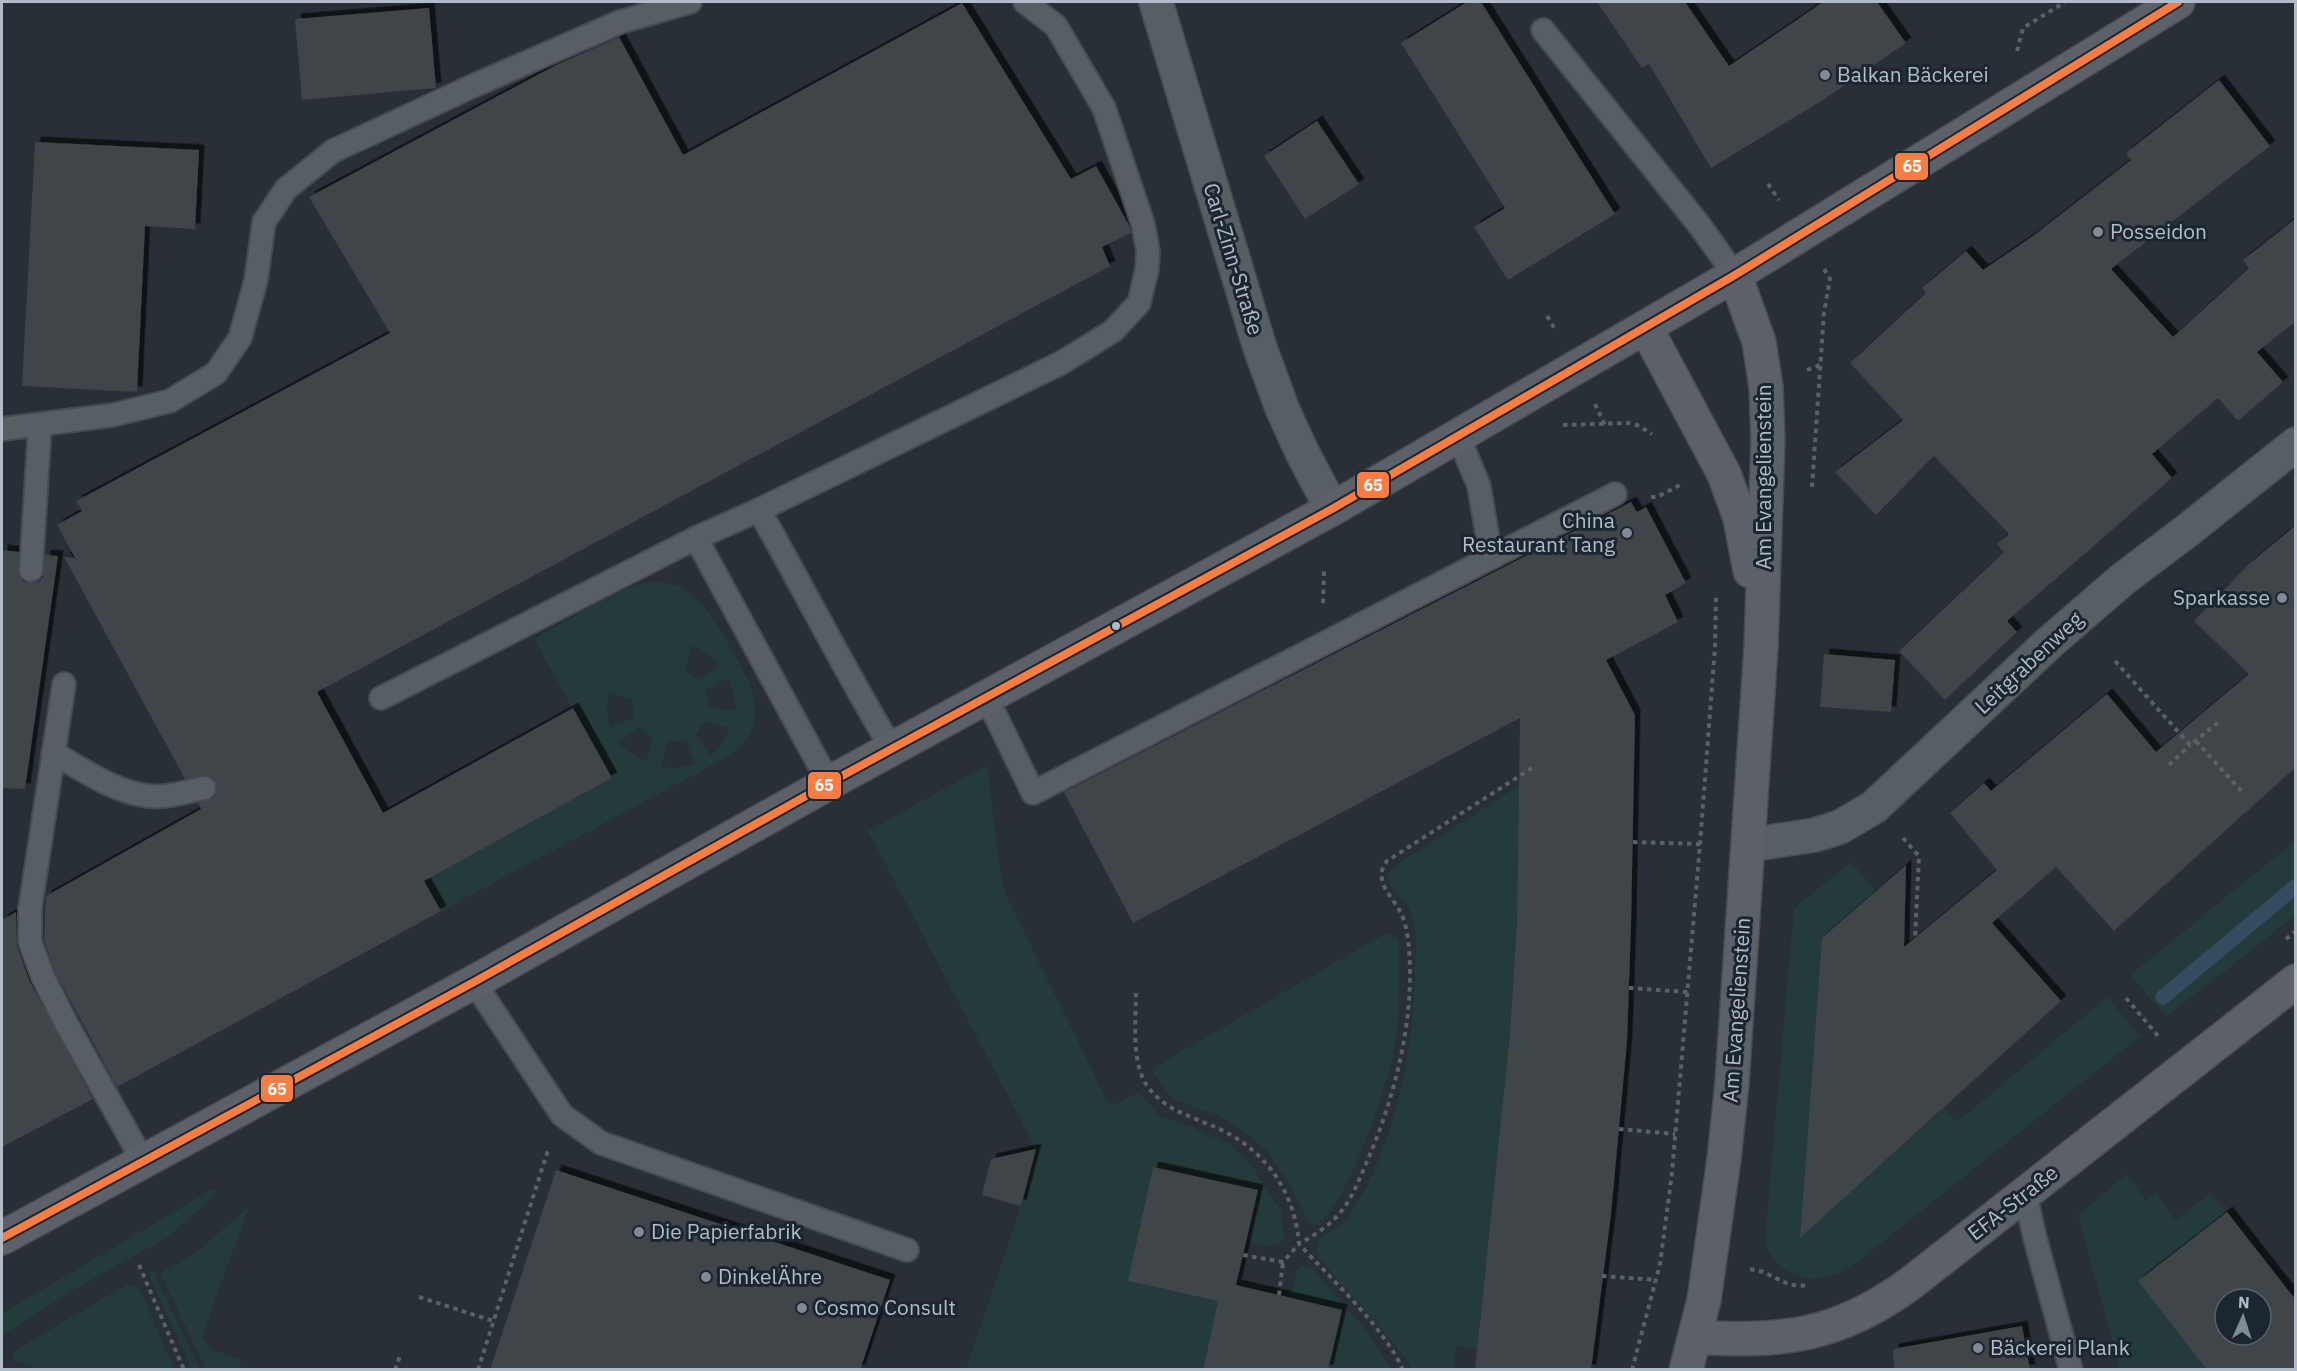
<svg xmlns="http://www.w3.org/2000/svg" width="2297" height="1371" font-family="'IBM Plex Sans',sans-serif">
<style>
.green{fill:#243b3c;fill-rule:evenodd}
.lines{fill:none;stroke-linecap:round;stroke-linejoin:round}
.stream{stroke:#344b60;stroke-width:15}
.building{fill:#3f444a;fill-rule:evenodd;filter:url(#shadow)}
.lane-casing{stroke:#464b51;stroke-width:26}
.street-casing{stroke:#464b51;stroke-width:36}
.secondary-casing{stroke:#464b51;stroke-width:36}
.path{stroke:#5a6167;stroke-width:4;stroke-dasharray:4.5 4.5;stroke-linecap:butt}
.lane{stroke:#575e64;stroke-width:22}
.street{stroke:#575e64;stroke-width:33}
.secondary{stroke:#5c6169;stroke-width:33}
.bus-1-casing{stroke:#1b2631;stroke-width:12}
.bus-1{stroke:#f77d43;stroke-width:8}
.poi-dot{fill:#818b95;stroke:#1b2631;stroke-width:2}
.bus-dot{fill:#b1bcc8;stroke:#1b2631;stroke-width:2}
.labels{text-anchor:middle;stroke-width:6;stroke-linejoin:round;paint-order:stroke}
.poi-label{font-size:21px;fill:#b1bcc8;stroke:#1b2631;text-anchor:start}
.street-label{font-size:21px;fill:#b1bcc8;stroke:#1b2631}
.line-badge{stroke:#1b2631;stroke-width:2}
.badge-label{font-size:16px;text-anchor:middle;font-weight:bold;fill:#fff}
</style>
<defs>
<filter id="shadow"><feDropShadow dx="5.5" dy="-5.5" stdDeviation="0" flood-color="#0009"/></filter>
</defs>
<rect width="100%" height="100%" fill="#282f36"/>
<!-- green -->
<path class="green" d="M 650,582 C 662,582 675,583 686,590 C 704,602 715,621 726,640 C 749,679 775,717 733,754 L 441,911 L 417,868 L 471,856 L 612,778 L 534,639 C 570,620 610,590 650,582 ZM 692,645 L 709,655 L 720,666 L 698,680 L 685,670 ZM 728,678 L 734,695 L 736,711 L 710,708 L 706,691 ZM 609,692 L 633,700 L 634,718 L 610,727 L 607,709 ZM 705,721 L 730,728 L 722,744 L 711,756 L 696,735 ZM 639,728 L 653,737 L 647,762 L 630,753 L 618,742 ZM 668,741 L 685,741 L 696,764 L 677,768 L 661,767 Z
M 987,765 L 1000,870 L 1006,896 L 1110,1106 L 1139,1093 L 1160,1116 L 1192,1127 L 1234,1147 L 1251,1164 L 1281,1211 L 1284,1235 L 1282,1242 L 1265,1247 L 1247,1241 L 1258,1190 L 1153,1167 L 1128,1281 L 1218,1301 L 1203,1369 L 966,1369 L 1021,1206 L 1036,1149 L 868,831 Z
M 1519,785 L 1517,922 L 1510,1033 L 1477,1349 L 1456,1346 L 1454,1369 L 1411,1369 L 1407,1360 L 1393,1342 L 1318,1257 L 1316,1245 C 1321,1234 1335,1231 1344,1222 C 1352,1214 1358,1201 1364,1191 C 1370,1181 1374,1169 1379,1158 C 1404,1099 1413,1035 1415,971 C 1416,950 1419,926 1409,908 C 1404,899 1388,890 1388,879 C 1388,874 1391,871 1394,867 Z
M 2295,841 L 2295,916 L 2166,1017 L 2130,975 Z
M 1851,862 L 1876,891 L 1822,938 L 1800,1237 L 1944,1108 L 1957,1122 L 2107,997 L 2141,1036 L 1856,1263 C 1847,1268 1837,1275 1826,1277 C 1799,1283 1771,1268 1765,1240 L 1794,908 Z
M 1386,933 C 1397,934 1399,940 1399,950 C 1399,983 1400,1017 1394,1050 C 1389,1081 1344,1218 1314,1225 L 1307,1219 L 1287,1180 L 1269,1153 L 1251,1137 L 1219,1116 L 1170,1098 L 1151,1069 Z
M 2127,1174 L 2145,1200 L 2156,1192 L 2175,1220 L 2210,1194 L 2227,1212 L 2138,1281 L 2207,1369 L 2120,1369 L 2078,1215 Z
M 213,1189 L 217,1190 L 216,1194 L 170,1236 L 77,1288 L 2,1335 L 2,1313 Z
M 249,1207 L 202,1336 L 210,1349 L 242,1360 L 239,1369 L 206,1369 L 160,1273 L 195,1253 Z
M 1301,1265 L 1312,1268 L 1366,1330 L 1391,1369 L 1328,1369 L 1341,1310 L 1291,1297 L 1296,1272 Z
M 152,1269 L 200,1369 L 192,1369 L 150,1278 L 150,1273 Z
M 127,1284 L 137,1286 L 140,1289 L 174,1369 L 41,1369 L 14,1361 L 12,1354 L 19,1348 Z"/>
<g class="lines">
<!-- stream -->
<path class="stream" d="M 2163,997 L 2296,886"/>
</g>
<!-- building -->
<path class="building" d="M 1467,2 L 1481,2 L 1615,214 L 1508,280 L 1474,227 L 1505,208 L 1401,43 Z
M 1597,2 L 1685,2 L 1729,66 L 1823,2 L 1877,2 L 1906,43 L 1823,100 L 1711,168 L 1649,64 L 1642,68 Z
M 962,3 L 1071,179 L 1096,166 L 1130,227 L 1131,233 L 1102,247 L 1110,266 L 317,692 L 383,813 L 573,708 L 612,778 L 424,881 L 441,911 L 117,1087 L 55,972 L 44,940 L 46,896 L 201,809 L 198,803 L 213,798 L 217,792 L 217,786 L 213,778 L 207,775 L 185,779 L 64,557 L 75,558 L 57,525 L 82,511 L 76,501 L 390,333 L 309,197 L 556,65 L 619,37 L 683,155 Z
M 429,8 L 436,88 L 302,100 L 295,19 Z
M 2219,80 L 2270,146 L 2111,269 L 2173,337 L 2249,268 L 2243,260 L 2295,219 L 2295,322 L 2257,352 L 2283,382 L 2238,421 L 2218,398 L 2152,454 L 2172,478 L 2007,621 L 2017,632 L 1945,700 L 1899,651 L 2004,552 L 1997,544 L 2009,534 L 1934,456 L 1876,515 L 1835,472 L 1903,420 L 1850,363 L 1926,293 L 1922,288 L 1966,251 L 1983,270 L 2033,236 L 2131,160 L 2126,153 Z
M 1317,121 L 1359,184 L 1305,219 L 1264,156 Z
M 35,142 L 199,150 L 195,229 L 145,226 L 137,392 L 22,386 Z
M 1631,502 L 1637,512 L 1646,507 L 1686,583 L 1665,595 L 1678,622 L 1606,660 L 1635,715 L 1631,924 L 1627,1041 L 1611,1214 L 1591,1370 L 1475,1370 L 1510,1033 L 1517,922 L 1520,718 L 1133,923 L 1064,792 Z
M 2295,526 L 2295,768 L 2114,931 L 2056,867 L 1992,923 L 2061,1001 L 1800,1238 L 1822,938 L 1906,865 L 1904,947 L 1997,870 L 1950,813 L 1984,783 L 1991,791 L 2107,694 L 2156,752 L 2249,674 L 2194,621 L 2249,564 Z
M 2,550 L 19,552 L 19,575 L 23,581 L 30,583 L 38,582 L 43,577 L 45,555 L 58,556 L 25,789 L 2,788 Z
M 1824,654 L 1895,660 L 1891,712 L 1820,707 Z
M 16,912 L 17,946 L 30,982 L 93,1099 L 2,1147 L 2,920 Z
M 1036,1149 L 1021,1206 L 982,1195 L 991,1159 Z
M 1153,1167 L 1258,1190 L 1236,1285 L 1342,1310 L 1328,1370 L 1203,1370 L 1218,1301 L 1128,1281 Z
M 556,1170 L 890,1280 L 860,1370 L 490,1370 Z
M 2227,1212 L 2295,1299 L 2295,1370 L 2207,1370 L 2138,1281 ZM 2225,1299 L 2261,1299 L 2261,1335 L 2225,1335 Z
M 2022,1326 L 2030,1370 L 1894,1370 L 1893,1349 Z"/>
<g class="lines">
<defs>
<path id="lane" d="M 1543,30 L 1700,226 L 1735,275
M 2,429 L 113,415 L 170,401 L 216,373 L 240,338 L 256,280 L 264,222 L 286,189 L 333,151 L 475,85 L 620,22 L 690,2
M 1458,436 L 1479,486 L 1491,557
M 759,510 C 804,589 845,671 892,749
M 696,538 L 829,783
M 31,570 L 40,424
M 64,684 L 30,909 L 30,942 L 43,977 L 66,1023 L 143,1161
M 381,698 L 696,538 L 759,510 L 1061,363 L 1113,331 L 1139,303 L 1147,269 L 1148,251 L 1143,224 L 1104,108 L 1056,26 L 1025,2
M 987,698 L 1033,793 L 1615,494
M 53,753 C 82,769 114,792 148,796 C 166,798 186,792 204,788
M 474,982 L 562,1115 L 601,1143 L 907,1250
M 2025,1194 L 2035,1238 L 2071,1370"/>
<path id="street" d="M 1156,2 L 1260,348 L 1282,408 L 1302,452 L 1332,509
M 1749,845 L 1815,835 L 1840,827 L 1874,807 L 2049,643 L 2123,579 L 2188,530 L 2296,444"/>
<path id="secondary" d="M 1646,328 L 1724,474 L 1740,518 L 1750,571
M 2,1238 L 474,982 L 829,783 L 1332,509 L 1735,275 L 2178,2
M 1695,1337 C 1783,1343 1839,1336 1911,1283 L 2296,981
M 1686,1370 L 1704,1300 L 1724,1159 L 1732,1083 L 1761,647 L 1768,440 L 1766,387 L 1759,342 L 1735,275"/>
</defs>
<!-- lane casing -->
<use href="#lane" class="lane-casing"/>
<!-- street casing -->
<use href="#street" class="street-casing"/>
<!-- secondary casing -->
<use href="#secondary" class="secondary-casing"/>
<!-- path -->
<path class="path" d="M 2017,51 L 2023,28 L 2065,2
M 1768,184 L 1779,200
M 1547,316 L 1556,331
M 1807,370 L 1820,365
M 1595,404 L 1605,425
M 1563,425 L 1628,423 L 1637,425 L 1652,434
M 1812,487 L 1824,312 L 1830,279 L 1824,269
M 1651,497 L 1657,497 L 1682,484
M 1323,603 L 1324,570
M 2115,661 L 2190,745 L 2221,720
M 2196,741 L 2244,794
M 2169,765 L 2190,745
M 1903,838 L 1919,856 L 1915,938
M 1633,842 L 1700,844
M 2286,939 L 2296,931
M 1629,988 L 1688,992
M 1136,993 C 1136,1022 1131,1059 1146,1084 C 1162,1109 1190,1116 1215,1127 C 1264,1148 1295,1191 1299,1244 L 1283,1262 L 1243,1255
M 2126,998 L 2158,1036
M 1619,1129 L 1675,1134
M 139,1265 L 184,1370
M 1750,1269 L 1763,1272 L 1790,1285 L 1809,1286
M 1602,1276 L 1656,1280
M 1279,1295 L 1283,1262
M 419,1297 L 493,1321
M 395,1370 L 400,1356
M 478,1370 L 548,1150
M 1403,1370 C 1384,1327 1331,1279 1299,1244 C 1313,1236 1328,1227 1339,1214 C 1351,1200 1358,1183 1365,1166 C 1394,1101 1415,1020 1409,949 C 1408,937 1406,923 1401,913 C 1392,896 1372,880 1387,861 L 1532,768
M 1632,1370 L 1660,1264 L 1672,1173 L 1700,844 L 1715,647 L 1716,595"/>
<!-- lane -->
<use href="#lane" class="lane"/>
<!-- street -->
<use href="#street" class="street"/>
<!-- secondary -->
<use href="#secondary" class="secondary"/>
<defs>
<path id="bus-1" d="M 2,1238 L 474,982 L 829,783 L 1332,509 L 1735,275 L 2178,2"/>
</defs>
<!-- bus-1 casing -->
<use href="#bus-1" class="bus-1-casing"/>
<!-- bus-1 -->
<use href="#bus-1" class="bus-1"/>
</g>
<!-- markers -->
<g class="poi-dot">
<circle cx="1825" cy="75" r="6"/>
<circle cx="2098" cy="232" r="6"/>
<circle cx="1627" cy="533" r="6"/>
<circle cx="2282" cy="598" r="6"/>
<circle cx="639" cy="1232" r="6"/>
<circle cx="706" cy="1277" r="6"/>
<circle cx="802" cy="1308" r="6"/>
<circle cx="1978" cy="1348" r="6"/>
</g>
<circle class="bus-dot" cx="1116" cy="626" r="5"/>
<g class="labels">
<!-- poi labels -->
<g class="poi-label">
<text x="1837" y="82">Balkan Bäckerei</text>
<text x="2110" y="239">Posseidon</text>
<text x="1615" y="528" text-anchor="end">China<tspan x="1615" dy="24">Restaurant Tang</tspan></text>
<text x="2270" y="605" text-anchor="end">Sparkasse</text>
<text x="651" y="1239">Die Papierfabrik</text>
<text x="718" y="1284">DinkelÄhre</text>
<text x="814" y="1315">Cosmo Consult</text>
<text x="1990" y="1355">Bäckerei Plank</text>
</g>
<!-- street labels -->
<g class="street-label">
<text transform="translate(1233 259) rotate(73)" y="7">Carl-Zinn-Straße</text>
<text transform="translate(1764 477) rotate(-90)" y="7">Am Evangelienstein</text>
<text transform="translate(2029 663) rotate(-43)" y="7">Leitgrabenweg</text>
<text transform="translate(1737 1010) rotate(-86)" y="7">Am Evangelienstein</text>
<text transform="translate(2013 1203) rotate(-38)" y="7">EFA-Straße</text>
</g>
</g>
<g class="line-badge">
<rect x="1894" y="152" width="35" height="29" rx="6" fill="#f77d43"/>
<rect x="1356" y="471" width="34" height="28" rx="6" fill="#f77d43"/>
<rect x="807" y="771" width="35" height="29" rx="6" fill="#f77d43"/>
<rect x="260" y="1074" width="34" height="29" rx="6" fill="#f77d43"/>
</g>
<g class="badge-label">
<text x="1912" y="172">65</text>
<text x="1373" y="491">65</text>
<text x="824" y="791">65</text>
<text x="277" y="1095">65</text>
</g>
<!-- border -->
<rect width="2297" height="1371" fill="none" stroke="#b1bcc8" stroke-width="6"/>
<!-- north arrow -->
<g transform="translate(2243 1317) rotate(3)"><circle r="28" fill="#1b2631" stroke="#57626d" stroke-width="1.5"/>
<path d="M0-4.5L10 22L0 15L-10 22Z" fill="#818b95"/>
<text y="-9" font-size="16" font-weight="bold" text-anchor="middle" fill="#b1bcc8">N</text>
</g>
</svg>
